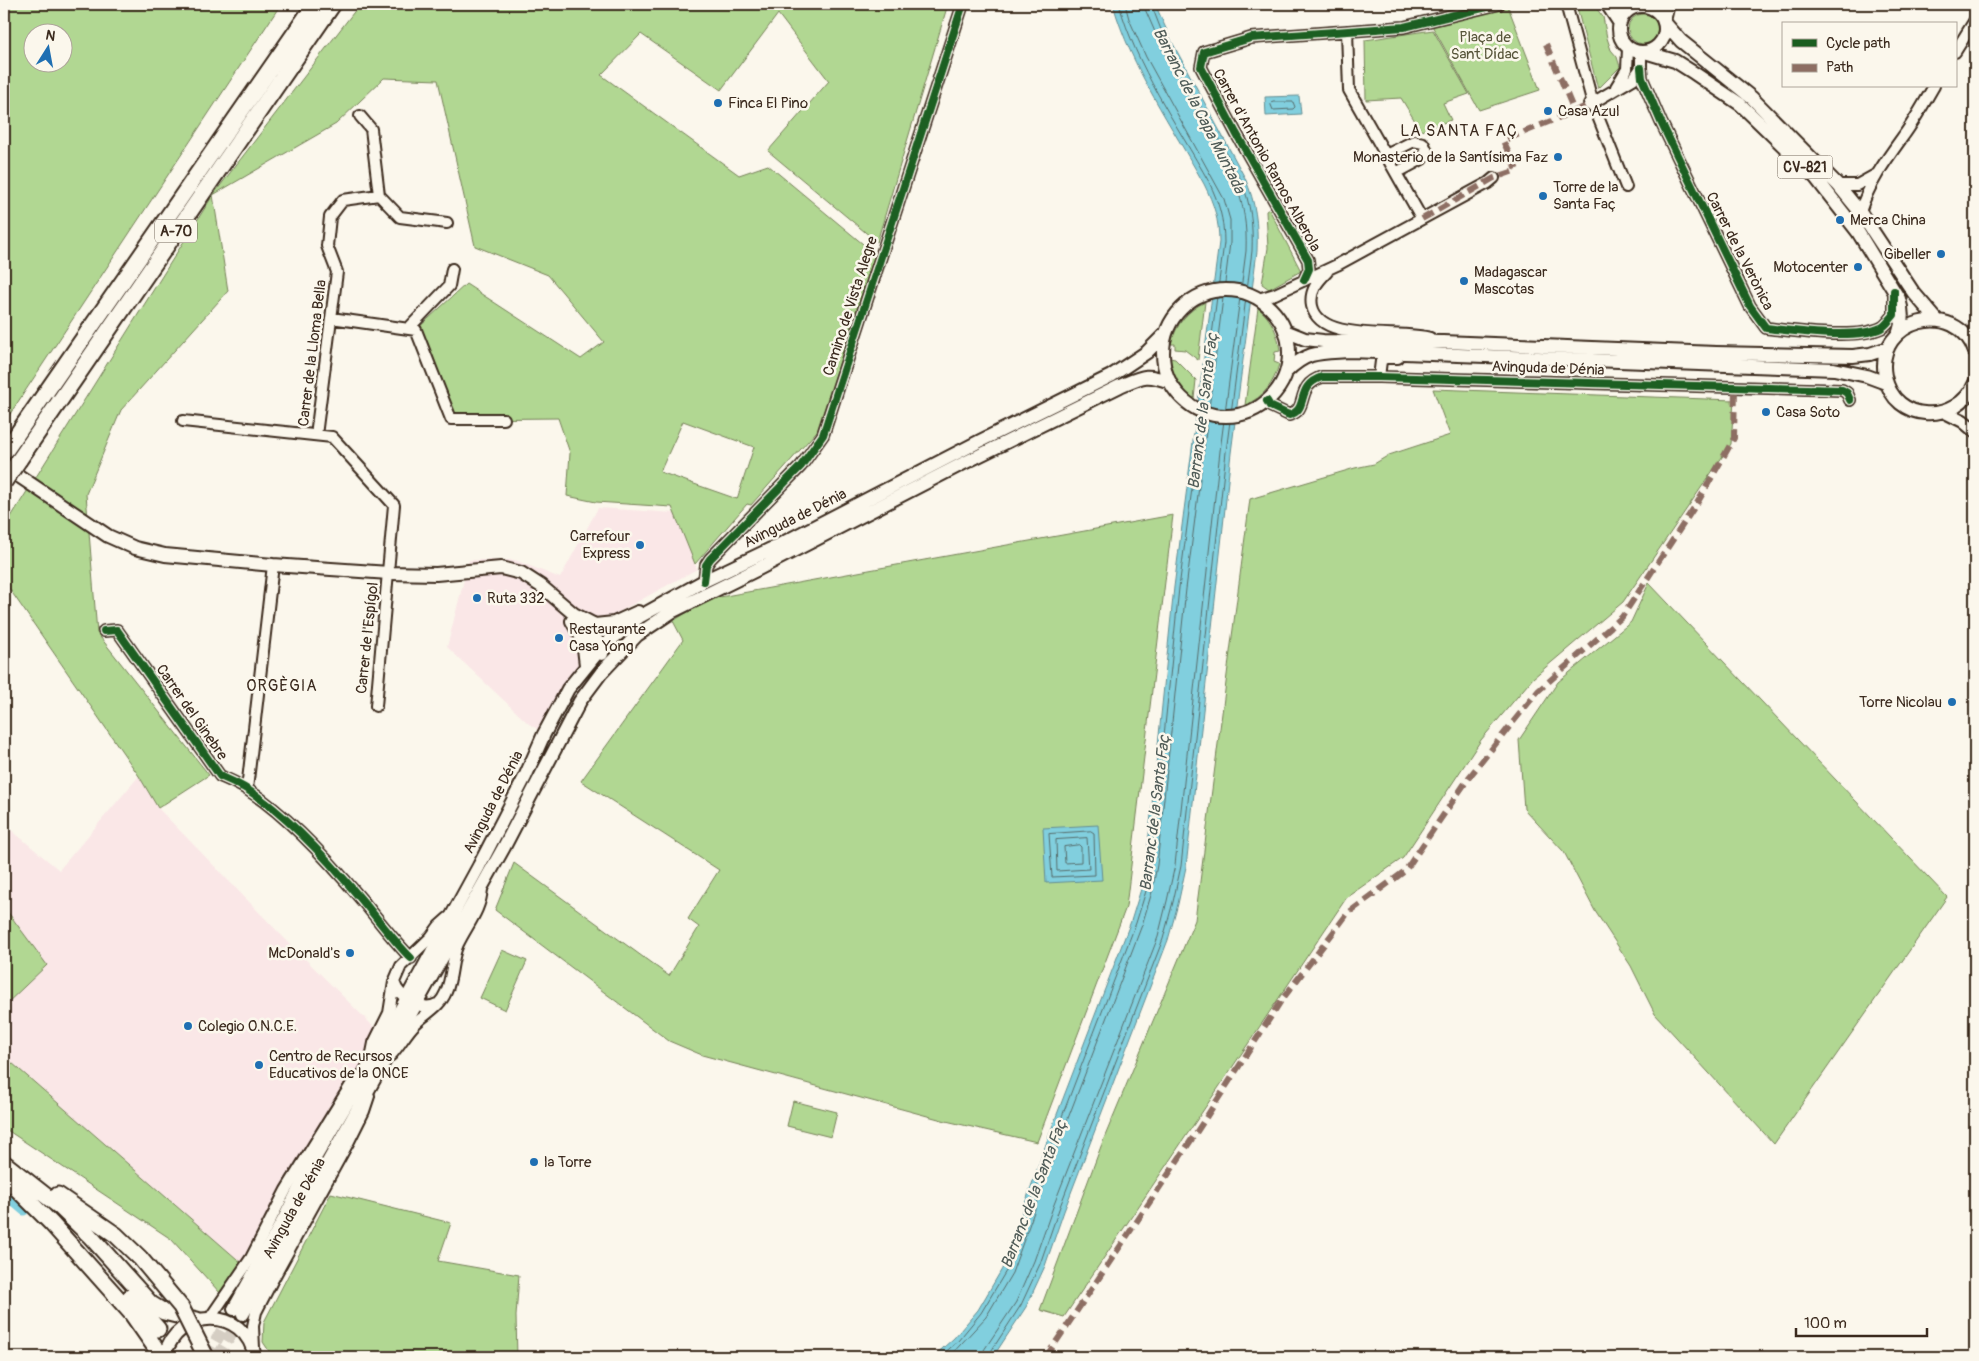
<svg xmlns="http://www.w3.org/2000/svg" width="1979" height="1361" font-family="Pangolin,sans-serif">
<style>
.built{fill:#fae7e7}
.green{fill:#b1d792;stroke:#768058;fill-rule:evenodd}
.water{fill:#81cfde;stroke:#658d91}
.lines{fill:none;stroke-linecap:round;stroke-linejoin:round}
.shore{stroke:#576c6b;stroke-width:1}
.canal{stroke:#81cfde;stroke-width:9}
.major-tunnel{stroke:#d5cec3;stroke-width:12;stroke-dasharray:12 6;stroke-linecap:butt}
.minor-casing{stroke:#3b2a1e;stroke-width:14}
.major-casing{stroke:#3b2a1e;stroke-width:16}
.highway-casing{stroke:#3b2a1e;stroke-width:19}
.minor{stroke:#fbf7ec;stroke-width:10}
.major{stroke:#fbf7ec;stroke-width:12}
.highway{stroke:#fbf7ec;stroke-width:15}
.highway-bridge-casing{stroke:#3b2a1e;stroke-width:19;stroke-linecap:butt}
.highway-bridge{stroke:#fbf7ec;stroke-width:15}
.quiet{stroke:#8d6e63;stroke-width:6;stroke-dasharray:12 6;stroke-linecap:butt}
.cycleway-casing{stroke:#fbf7ec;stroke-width:11}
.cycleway{stroke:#1b5e20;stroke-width:8}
.poi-dot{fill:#1f6fb2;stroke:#fbf7ec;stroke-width:2}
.labels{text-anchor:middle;stroke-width:5;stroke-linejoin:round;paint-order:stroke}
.shield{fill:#fbf7ec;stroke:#75685c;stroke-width:1}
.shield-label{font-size:14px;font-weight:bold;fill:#3b2a1e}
.park-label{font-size:15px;fill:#58553b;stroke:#fbf7ec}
.poi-label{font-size:15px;fill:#3b2a1e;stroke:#fbf7ec;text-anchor:start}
.street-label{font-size:15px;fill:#3b2a1e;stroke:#fbf7ec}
.water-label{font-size:16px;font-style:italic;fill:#505c58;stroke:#fbf7ec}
.neighbourhood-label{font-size:16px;letter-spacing:1px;fill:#3b2a1e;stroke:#fbf7ec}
</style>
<rect width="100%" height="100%" fill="#fbf7ec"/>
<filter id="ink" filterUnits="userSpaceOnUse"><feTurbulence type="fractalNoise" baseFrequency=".02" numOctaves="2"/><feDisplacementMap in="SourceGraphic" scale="10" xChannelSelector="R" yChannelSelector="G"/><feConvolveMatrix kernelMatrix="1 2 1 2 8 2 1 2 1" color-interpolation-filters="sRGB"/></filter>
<g filter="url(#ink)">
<!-- built -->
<path class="built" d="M 598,508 L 675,513 L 697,569 L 606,619 L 539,730 L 529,724 L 447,647 L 469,560 L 515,560 L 560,578 Z
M 139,776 L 158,808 L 287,941 L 385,1038 L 284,1219 L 245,1266 L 4,1056 L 4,1006 L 46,965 L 4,907 L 4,824 L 59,870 Z"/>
<!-- green -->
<path class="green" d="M 4,4 L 281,4 L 4,423 ZM 32,32 L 62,32 L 62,62 L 32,62 Z
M 360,4 L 948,4 L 877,242 L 768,151 L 829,81 L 778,14 L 721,90 L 641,34 L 601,75 L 739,175 L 768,165 L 875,254 L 817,431 L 751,505 L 747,504 L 695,564 L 672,507 L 596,502 L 567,496 L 570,453 L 558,418 L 451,419 L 416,330 L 466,284 L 581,359 L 604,342 L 548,275 L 475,246 L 438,80 L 384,78 L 336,124 L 213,195 L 228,291 L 121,410 L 86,494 L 97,633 L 209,775 L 158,808 L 139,776 L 4,581 L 4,528 L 213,195 ZM 683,421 L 754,447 L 737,499 L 660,472 Z
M 1499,4 L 1507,4 L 1540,90 L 1479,110 L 1430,22 Z
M 1576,4 L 1593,4 L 1603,17 L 1607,38 L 1611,50 L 1617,57 L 1620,67 L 1598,89 Z
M1628 29a15 15 0 1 1 30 0a15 15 0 1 1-30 0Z
M 1433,30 L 1469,94 L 1443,103 L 1451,120 L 1421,131 L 1401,98 L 1366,100 L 1365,40 Z
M 1269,209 L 1301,271 L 1269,289 L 1262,284 L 1268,248 L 1266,211 Z
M 1205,302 L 1198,360 L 1185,350 L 1175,349 L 1175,344 L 1171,344 C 1176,324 1187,311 1205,302 Z
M 1258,308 C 1272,319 1278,334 1280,351 L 1275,352 L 1274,362 L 1279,364 C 1274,383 1264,397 1245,405 Z
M 1170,358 L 1175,359 L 1196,380 L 1194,399 C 1179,389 1172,376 1170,358 Z
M 1433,389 L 1734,400 L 1731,444 L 1623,602 L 1533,678 L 1481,740 L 1403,858 L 1347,897 L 1064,1317 L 1040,1310 L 1103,1141 L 1195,920 L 1250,499 L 1355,468 L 1374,464 L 1389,455 L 1450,435 Z
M 1173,515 L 1126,907 L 1037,1142 L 946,1121 L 702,1055 L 669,1041 L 495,910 L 514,863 L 669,976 L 699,927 L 688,919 L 719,870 L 581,781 L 683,640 L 673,621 L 709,599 Z
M 1649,583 L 1947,897 L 1774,1144 L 1655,1014 L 1631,966 L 1595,911 L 1564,852 L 1524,809 L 1519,740 L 1558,682 L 1631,622 Z
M 4,907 L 47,965 L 4,1006 Z
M 502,950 L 527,961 L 505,1010 L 480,998 Z
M 4,1056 L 245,1266 L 221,1294 L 171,1239 L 4,1128 Z
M 793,1101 L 837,1112 L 831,1137 L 787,1126 Z
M 331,1193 L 451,1223 L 438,1261 L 519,1275 L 516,1316 L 517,1357 L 273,1357 L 263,1342 L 264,1322 Z"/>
<!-- water -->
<path class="water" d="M 1113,4 L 1155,4 L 1172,42 L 1245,178 C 1256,204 1258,223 1257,251 L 1231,453 L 1186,867 L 1178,904 L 1168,940 L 1064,1211 L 1045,1266 L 1026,1307 L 993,1357 L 933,1357 L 954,1338 L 978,1310 L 1002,1269 L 1051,1130 L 1131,921 L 1141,889 L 1146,864 L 1174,587 L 1219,242 C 1219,220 1214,204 1204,184 C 1172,126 1131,68 1113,4 Z
M 1299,96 L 1301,114 L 1266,116 L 1265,97 Z
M 1098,825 L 1102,880 L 1046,883 L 1043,828 Z"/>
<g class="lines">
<!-- shore -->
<path class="shore" d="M 1273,102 L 1293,102 L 1295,107 L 1293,109 L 1273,110 L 1271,105 Z
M 1091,831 L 1094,833 L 1095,875 L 1052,877 L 1049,834 Z
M 1087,838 L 1089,869 L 1057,871 L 1056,840 Z
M 1079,845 L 1081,847 L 1081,862 L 1065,863 L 1064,847 Z
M 940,1357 L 958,1341 L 981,1313 L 1006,1271 L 1056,1132 L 1136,923 L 1146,891 L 1151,864 L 1179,588 L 1224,243 C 1224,219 1219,203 1209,182 C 1177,125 1136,66 1119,4
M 949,1357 L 986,1317 L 1012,1273 L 1062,1134 L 1142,925 L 1152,892 L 1157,865 L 1186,589 L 1230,243 L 1230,220 L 1224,199 L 1146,57 L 1129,19 L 1125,4
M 983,1357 L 984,1350 L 1016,1302 L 1034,1261 L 1053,1207 L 1158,937 L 1167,901 L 1175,865 L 1220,451 L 1246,251 C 1247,226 1244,205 1235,182 L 1162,48 L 1145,9 L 1144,4
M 989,1357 L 990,1353 L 1021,1305 L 1040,1264 L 1059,1209 L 1163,939 L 1173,902 L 1181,866 L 1226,452 L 1252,251 C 1253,224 1251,205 1241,180 L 1167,45 L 1151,4"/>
<!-- canal -->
<path class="canal" d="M 4,1194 L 24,1211"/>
<!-- major-tunnel -->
<path class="major-tunnel" d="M 207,1357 L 234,1309
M 218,1357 L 243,1314"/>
<defs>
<path id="minor" d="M 1566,4 L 1593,104 L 1626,187
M 1644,5 L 1646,4
M 1665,21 L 1669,4
M 1347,31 L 1349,90 L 1422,219
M 1955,52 L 1975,20
M 1641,68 L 1642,78 L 1661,122 L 1750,306 L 1766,328 C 1795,331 1855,340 1881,328 C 1886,326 1890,319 1894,315 L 1894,292
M 1616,87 L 1627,69 L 1628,49
M 1589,105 L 1633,79 L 1641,68 L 1641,53
M 360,116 L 371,129 L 379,195 L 400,217 L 447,223
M 1386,155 L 1414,141 L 1423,143 L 1427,151 L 1422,159 L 1396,173
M 1838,185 L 1857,185 L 1875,175
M 1860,212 C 1869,183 1886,160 1904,135 C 1915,120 1924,103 1934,86
M 1327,272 C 1318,281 1309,291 1312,306 C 1320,344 1402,329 1430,338
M 1304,280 L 1309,269 L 1308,260 L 1236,133 L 1201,67 L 1204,52 L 1251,38 L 1404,27 L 1499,4
M 1258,299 L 1275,294 L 1337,265 L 1488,183 L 1494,178
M 331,318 L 416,330 L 451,419 L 504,419
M 408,329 L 449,286 L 452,269
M 1379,377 L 1381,361 L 1385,358 L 1398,358
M 1267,401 L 1270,406 L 1289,415 C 1310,410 1294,386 1322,377 L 1379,377 L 1842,390 L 1847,393 L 1850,400
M 183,421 L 332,437 L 394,505 L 376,706
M 316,435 L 337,272 L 327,246 L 330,217 L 343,200 L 379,195
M 704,581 L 706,565 L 710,559 L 801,466 L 823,435 L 963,4
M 104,631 L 117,630 L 220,776 C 229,780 239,784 248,790 C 288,816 330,862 361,899 C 378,919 392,939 411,958
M 247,789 L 273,565
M 394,982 C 399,998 422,1012 437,1004
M 391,1055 C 400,1045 406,1033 415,1024 C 426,1013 440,1007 446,992 C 453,976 451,959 458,944 C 467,925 481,910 482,888
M 371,1058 L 374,1043 L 389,1013 L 394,982 L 401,966 L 431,937 L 439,926 L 448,918
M 210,1318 L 251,1258 L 286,1190 L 352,1083 L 362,1075
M 254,1348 L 253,1326 L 256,1312 L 273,1279 L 349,1141 L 364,1111 L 369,1096"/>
<path id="major" d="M 1607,4 L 1619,22
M1619 29a23 23 0 1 1 46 0a23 23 0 1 1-46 0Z
M 1666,24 L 1681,41 L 1752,98 L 1838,185 L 1860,212 L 1913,292 L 1937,320
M 1648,53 L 1675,61 L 1694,73 L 1740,104 L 1768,131 L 1816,178 L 1858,232 L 1899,299 C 1903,311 1903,320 1899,332
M1163 353a63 63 0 1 1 126 0a63 63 0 1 1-126 0Z
M 1285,331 L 1305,339 L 1323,341 L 1443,342 L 1716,353 L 1853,356 L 1870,354 L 1888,348
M 1975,352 C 1957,297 1874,320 1885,376 C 1894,424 1957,425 1975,383
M 1286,372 C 1308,350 1321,353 1350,351 L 1834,369 L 1867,376 L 1886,383
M 1945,412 L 1963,421 L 1975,431
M 4,466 L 108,536 L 135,548 L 165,555 L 273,565 L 389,573 L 436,574 L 501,568 L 521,573 L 541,586 L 574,614 L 595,625 L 614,623 L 638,612
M 579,620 L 602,647 L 602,654
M 572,621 L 583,640 L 586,665
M 234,1309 L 284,1219 L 311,1165 L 385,1038 L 479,866 L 525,777 L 544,734 L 568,689 L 602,647 L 639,617 L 704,581 L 771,549 L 980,441 L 1111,376 L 1147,352 L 1166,333
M 243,1314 L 504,847 L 580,701 L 601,673 L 637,635 L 673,611 L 758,569 L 962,464 L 1120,386 C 1143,376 1146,373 1170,382
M 164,1357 C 177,1307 245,1305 255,1357"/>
<path id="highway" d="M 4,453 L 315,4
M 19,460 L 333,4
M 4,1163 L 60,1207 L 90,1236 L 151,1304 L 164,1312 L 197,1320
M 4,1176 L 51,1223 L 132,1314 L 162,1357
M 58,1195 L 116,1235 L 140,1258
M 130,1297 L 158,1329"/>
</defs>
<!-- minor casing -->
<use href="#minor" class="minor-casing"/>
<!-- major casing -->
<use href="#major" class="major-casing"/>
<!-- highway casing -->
<use href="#highway" class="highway-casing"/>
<!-- minor -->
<use href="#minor" class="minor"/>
<!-- major -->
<use href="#major" class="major"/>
<!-- highway -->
<use href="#highway" class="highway"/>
<defs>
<path id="highway-bridge" d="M 4,482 L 19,460
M 140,1258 L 181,1307 L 206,1357"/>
</defs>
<!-- highway-bridge casing -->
<use href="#highway-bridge" class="highway-bridge-casing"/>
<!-- highway-bridge -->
<use href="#highway-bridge" class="highway-bridge"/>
<!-- quiet -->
<path class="quiet" d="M 1546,44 L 1572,106
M 1422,219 L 1494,178 L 1517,170 L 1503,141 L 1589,105
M 1046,1357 L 1196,1133 L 1281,1001 L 1348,913 L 1405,871 L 1470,776 L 1538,691 L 1622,617 L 1699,500 L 1734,438 L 1735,387"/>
<defs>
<path id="cycleway" d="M 1641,68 L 1642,78 L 1661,122 L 1750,306 L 1766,328 C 1795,331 1855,340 1881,328 C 1886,326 1890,319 1894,315 L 1894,291
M 1304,280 L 1309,269 L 1308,260 L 1236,133 L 1201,67 L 1204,52 L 1251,38 L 1404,27 L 1499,4
M 1267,401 L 1270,406 L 1289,415 C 1310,410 1294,386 1322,377 L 1379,377 L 1842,390 L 1847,393 L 1850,400
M 704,581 L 706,565 L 710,559 L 801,466 L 823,435 L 963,4
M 104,631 L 117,630 L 220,776 C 229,780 239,784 248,790 C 288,816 330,862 361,899 C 378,919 392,939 411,958"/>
</defs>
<!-- cycleway casing -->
<use href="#cycleway" class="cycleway-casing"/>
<!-- cycleway -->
<use href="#cycleway" class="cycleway"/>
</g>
</g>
<!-- markers -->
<g class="poi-dot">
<circle cx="718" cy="103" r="5"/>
<circle cx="1548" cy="111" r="5"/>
<circle cx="1558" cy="157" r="5"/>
<circle cx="1543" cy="196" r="5"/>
<circle cx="1840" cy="220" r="5"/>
<circle cx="1941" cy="254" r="5"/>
<circle cx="1858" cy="267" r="5"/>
<circle cx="1464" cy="281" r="5"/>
<circle cx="1766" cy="412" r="5"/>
<circle cx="640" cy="545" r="5"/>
<circle cx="477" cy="598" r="5"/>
<circle cx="559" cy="638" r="5"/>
<circle cx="1952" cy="702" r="5"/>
<circle cx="350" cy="953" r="5"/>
<circle cx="188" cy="1026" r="5"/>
<circle cx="259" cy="1065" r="5"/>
<circle cx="534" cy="1162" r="5"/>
</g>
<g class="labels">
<!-- shield labels -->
<g class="shield">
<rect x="1777.5" y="155.5" width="55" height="23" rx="4"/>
<rect x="155" y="219.5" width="42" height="23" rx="4"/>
</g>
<g class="shield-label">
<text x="1805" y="172">CV-821</text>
<text x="176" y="236">A-70</text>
</g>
<!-- park labels -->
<g class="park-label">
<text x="1485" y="42">Plaça de<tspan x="1485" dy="17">Sant Dídac</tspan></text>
</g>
<!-- poi labels -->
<g class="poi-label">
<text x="728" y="108">Finca El Pino</text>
<text x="1558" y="116">Casa Azul</text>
<text x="1548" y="162" text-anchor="end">Monasterio de la Santísima Faz</text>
<text x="1553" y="192">Torre de la<tspan x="1553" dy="17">Santa Faç</tspan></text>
<text x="1850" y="225">Merca China</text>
<text x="1931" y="259" text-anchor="end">Gibeller</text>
<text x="1848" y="272" text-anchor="end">Motocenter</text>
<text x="1474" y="277">Madagascar<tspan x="1474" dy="17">Mascotas</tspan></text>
<text x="1776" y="417">Casa Soto</text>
<text x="630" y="541" text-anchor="end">Carrefour<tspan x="630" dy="17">Express</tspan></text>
<text x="487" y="603">Ruta 332</text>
<text x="569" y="634">Restaurante<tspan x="569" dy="17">Casa Yong</tspan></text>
<text x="1942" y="707" text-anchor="end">Torre Nicolau</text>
<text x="340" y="958" text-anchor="end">McDonald's</text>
<text x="198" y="1031">Colegio O.N.C.E.</text>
<text x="269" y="1061">Centro de Recursos<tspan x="269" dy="17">Educativos de la ONCE</tspan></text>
<text x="544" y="1167">la Torre</text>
</g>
<!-- street labels -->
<g class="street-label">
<text transform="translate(1267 160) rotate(61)" y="5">Carrer d'Antonio Ramos Alberola</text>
<text transform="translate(1740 251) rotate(63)" y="5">Carrer de la Verònica</text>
<text transform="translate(850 306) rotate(-72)" y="5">Camino de Vista Alegre</text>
<text transform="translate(312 353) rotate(-83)" y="5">Carrer de la Lloma Bella</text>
<text transform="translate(1548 368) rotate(2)" y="5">Avinguda de Dénia</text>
<text transform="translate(795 518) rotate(-27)" y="5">Avinguda de Dénia</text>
<text transform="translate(367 638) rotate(-84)" y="5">Carrer de l'Espígol</text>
<text transform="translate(192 712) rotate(55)" y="5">Carrer del Ginebre</text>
<text transform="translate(493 802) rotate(-63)" y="5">Avinguda de Dénia</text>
<text transform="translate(294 1208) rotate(-61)" y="5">Avinguda de Dénia</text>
</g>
<!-- water labels -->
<g class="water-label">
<text transform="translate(1200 110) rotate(63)" y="6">Barranc de la Capa Muntada</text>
<text transform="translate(1202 411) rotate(-83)" y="6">Barranc de la Santa Faç</text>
<text transform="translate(1154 813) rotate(-83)" y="6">Barranc de la Santa Faç</text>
<text transform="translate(1033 1194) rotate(-69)" y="6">Barranc de la Santa Faç</text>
</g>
<!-- neighbourhood labels -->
<g class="neighbourhood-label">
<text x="1459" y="136">LA SANTA FAÇ</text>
<text x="282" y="691">ORGÈGIA</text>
</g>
</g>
<!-- margin -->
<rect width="1979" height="1361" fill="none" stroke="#fbf7ec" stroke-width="20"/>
<rect x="10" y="10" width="1959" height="1341" fill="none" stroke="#3b2a1e" stroke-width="2" filter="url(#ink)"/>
<!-- legend -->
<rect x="1782" y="22" width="175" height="65" fill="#fbf7ec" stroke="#aea59a"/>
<rect x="1792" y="39" width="25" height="8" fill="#1b5e20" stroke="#aea59a"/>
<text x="1826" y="48" font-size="15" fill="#3b2a1e">Cycle path</text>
<rect x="1792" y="64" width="25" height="8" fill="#8d6e63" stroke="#aea59a"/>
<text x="1826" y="72" font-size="15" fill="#3b2a1e">Path</text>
<!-- north arrow -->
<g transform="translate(48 48) rotate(11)"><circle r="24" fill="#fbf7ec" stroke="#aea59a"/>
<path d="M0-4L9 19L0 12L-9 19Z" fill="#1f6fb2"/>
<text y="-8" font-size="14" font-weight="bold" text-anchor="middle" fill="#3b2a1e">N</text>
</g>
<!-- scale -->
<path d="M1796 1328v8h131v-8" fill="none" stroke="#3b2a1e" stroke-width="2.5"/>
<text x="1804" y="1328" font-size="15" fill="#3b2a1e" stroke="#fbf7ec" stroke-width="4" paint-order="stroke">100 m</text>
</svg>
